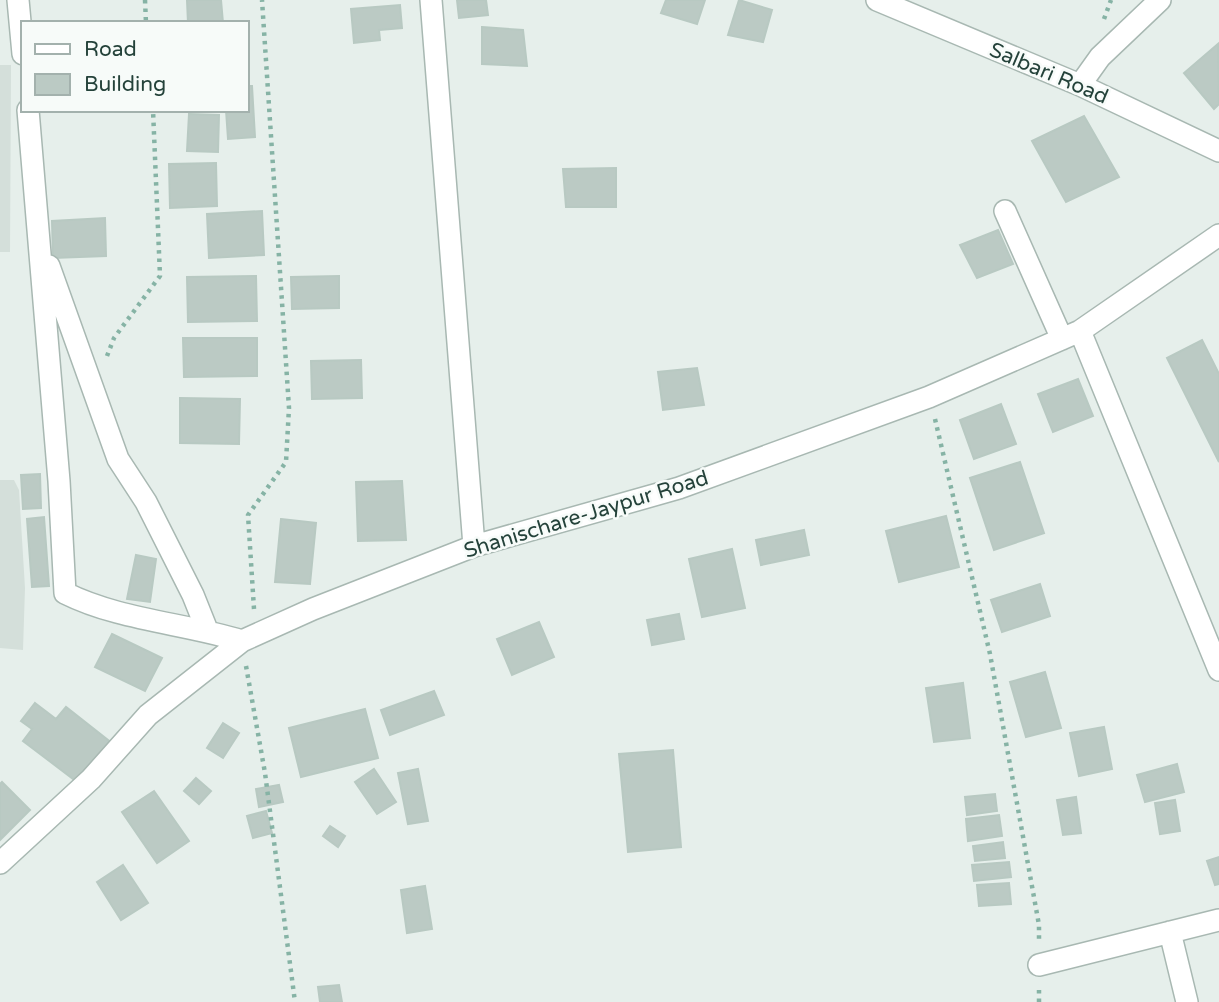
<svg xmlns="http://www.w3.org/2000/svg" width="1219" height="1002" font-family="'Varela Round',sans-serif">
<style>
.built{fill:#d4dfda}
.building{fill:#bbcac4;stroke:#b8c9c2;stroke-width:2}
.lines{fill:none;stroke-linecap:round;stroke-linejoin:round}
.minor-casing{stroke:#a8b8b2;stroke-width:24}
.path{stroke:#86b3a5;stroke-width:4.5;stroke-dasharray:3.5 5;stroke-linecap:butt}
.minor{stroke:#fff;stroke-width:21}
.labels{text-anchor:middle;stroke-width:5;stroke-linejoin:round;paint-order:stroke}
.street-label{font-size:21px;fill:#24423a;stroke:#f7fbf9}
</style>
<rect width="100%" height="100%" fill="#e6efeb"/>
<!-- built -->
<path class="built" d="M 0,65 L 11,65 L 10,252 L 0,252 Z
M 0,480 L 14,480 L 19,490 L 25,588 L 23,650 L 0,648 Z"/>
<!-- building -->
<path class="building" d="M 187,0 L 221,0 L 223,23 L 188,23 Z
M 457,0 L 486,0 L 488,15 L 459,18 Z
M 666,0 L 705,0 L 697,24 L 661,13 Z
M 739,0 L 772,10 L 763,42 L 728,35 Z
M 400,5 L 402,28 L 379,30 L 380,40 L 354,43 L 351,9 Z
M 482,27 L 523,30 L 527,66 L 482,64 Z
M 1218,44 L 1219,104 L 1214,109 L 1184,73 Z
M 247,86 L 252,86 L 255,137 L 228,139 L 226,110 L 247,110 Z
M 189,114 L 219,115 L 218,152 L 187,151 Z
M 1084,116 L 1119,177 L 1066,202 L 1032,141 Z
M 216,163 L 217,206 L 170,208 L 169,164 Z
M 616,168 L 616,207 L 566,207 L 563,169 Z
M 262,211 L 264,255 L 209,258 L 207,214 Z
M 105,218 L 106,256 L 53,258 L 52,221 Z
M 998,230 L 1013,264 L 977,278 L 960,245 Z
M 256,276 L 257,321 L 188,322 L 187,277 Z
M 339,276 L 339,308 L 292,309 L 291,277 Z
M 183,338 L 257,338 L 257,376 L 184,377 Z
M 1202,340 L 1219,374 L 1219,462 L 1167,358 Z
M 361,360 L 362,398 L 312,399 L 311,361 Z
M 697,368 L 704,405 L 663,410 L 658,372 Z
M 1078,379 L 1093,416 L 1053,432 L 1038,394 Z
M 180,398 L 240,399 L 239,444 L 180,443 Z
M 1001,404 L 1016,444 L 974,459 L 960,420 Z
M 1020,462 L 1044,533 L 994,550 L 970,478 Z
M 40,474 L 41,508 L 23,509 L 21,475 Z
M 402,481 L 406,540 L 358,541 L 356,482 Z
M 946,516 L 959,567 L 899,582 L 886,531 Z
M 44,517 L 49,586 L 32,587 L 27,519 Z
M 281,519 L 316,523 L 310,584 L 275,582 Z
M 804,530 L 809,555 L 761,565 L 756,540 Z
M 732,549 L 745,608 L 702,617 L 689,559 Z
M 136,555 L 156,559 L 150,602 L 127,599 Z
M 1040,584 L 1050,616 L 1002,632 L 991,600 Z
M 679,614 L 684,639 L 652,645 L 647,620 Z
M 539,622 L 554,657 L 512,675 L 497,639 Z
M 112,634 L 162,658 L 145,691 L 95,667 Z
M 1045,672 L 1061,728 L 1026,737 L 1010,682 Z
M 963,683 L 970,738 L 934,742 L 926,688 Z
M 434,691 L 444,715 L 390,735 L 381,710 Z
M 35,703 L 56,719 L 66,707 L 113,744 L 81,785 L 23,741 L 32,729 L 21,721 Z
M 365,709 L 378,758 L 301,777 L 289,728 Z
M 223,723 L 239,733 L 223,758 L 207,748 Z
M 1104,727 L 1112,769 L 1079,776 L 1070,733 Z
M 673,750 L 681,847 L 628,852 L 619,754 Z
M 1177,764 L 1184,792 L 1145,802 L 1137,775 Z
M 374,769 L 396,802 L 377,814 L 355,782 Z
M 418,769 L 428,821 L 408,824 L 398,773 Z
M 196,778 L 211,791 L 199,804 L 184,791 Z
M 2,782 L 30,810 L 0,840 L 0,784 Z
M 279,785 L 283,802 L 259,807 L 256,789 Z
M 154,791 L 189,841 L 157,863 L 122,812 Z
M 995,794 L 997,811 L 967,815 L 965,797 Z
M 1076,797 L 1081,833 L 1063,835 L 1057,800 Z
M 1175,800 L 1180,831 L 1160,834 L 1155,803 Z
M 266,811 L 272,833 L 253,838 L 247,816 Z
M 999,815 L 1002,836 L 968,841 L 966,819 Z
M 330,826 L 345,836 L 338,847 L 323,836 Z
M 1003,842 L 1005,858 L 975,861 L 973,846 Z
M 1219,857 L 1219,884 L 1215,885 L 1207,861 Z
M 1009,862 L 1011,877 L 974,881 L 972,865 Z
M 123,865 L 148,903 L 121,920 L 97,882 Z
M 1009,883 L 1011,904 L 979,906 L 977,885 Z
M 425,886 L 432,929 L 407,933 L 401,890 Z
M 339,985 L 342,1002 L 320,1002 L 318,987 Z"/>
<g class="lines">
<defs>
<path id="minor" d="M 18,0 L 23,54
M 431,0 L 474,546
M 877,0 L 1080,85 L 1219,151
M 1080,85 L 1100,57 L 1160,0
M 28,110 L 59,481 L 65,593 C 119,620 184,623 242,641
M 1005,211 L 1062,339
M 49,266 L 118,459 L 146,502 L 193,595 L 207,630
M 1080,331 L 1219,670
M 0,863 L 91,779 L 148,715 L 242,641 L 313,609 L 474,546 L 679,488 L 929,397 L 1080,331 L 1219,235
M 1170,932 L 1187,1002
M 1039,965 L 1219,920"/>
</defs>
<!-- minor casing -->
<use href="#minor" class="minor-casing"/>
<!-- path -->
<path class="path" d="M 145,0 L 146,23
M 1104,19 L 1111,0
M 107,356 L 114,338 L 160,276 L 153,110
M 935,419 L 990,654 L 1039,925 L 1039,942
M 254,609 L 248,515 L 286,462 L 289,408 L 262,0
M 246,666 L 265,773 L 295,1002
M 1039,1002 L 1039,989"/>
<!-- minor -->
<use href="#minor" class="minor"/>
</g>
<g class="labels">
<!-- street labels -->
<g class="street-label">
<text transform="translate(1049 73) rotate(23)" y="7">Salbari Road</text>
<text transform="translate(586 514) rotate(-17)" y="7">Shanischare-Jaypur Road</text>
</g>
</g>
<!-- legend -->
<rect x="21" y="21" width="228" height="91" fill="#f7fbf9" stroke="#a3b1ad" stroke-width="2"/>
<rect x="35" y="44" width="35" height="10" fill="#ffffff" stroke="#a3b1ad" stroke-width="2"/>
<text x="84" y="56" font-size="21" fill="#24423a">Road</text>
<rect x="35" y="74" width="35" height="21" fill="#bbcac4" stroke="#a3b1ad" stroke-width="2"/>
<text x="84" y="91" font-size="21" fill="#24423a">Building</text>
</svg>
